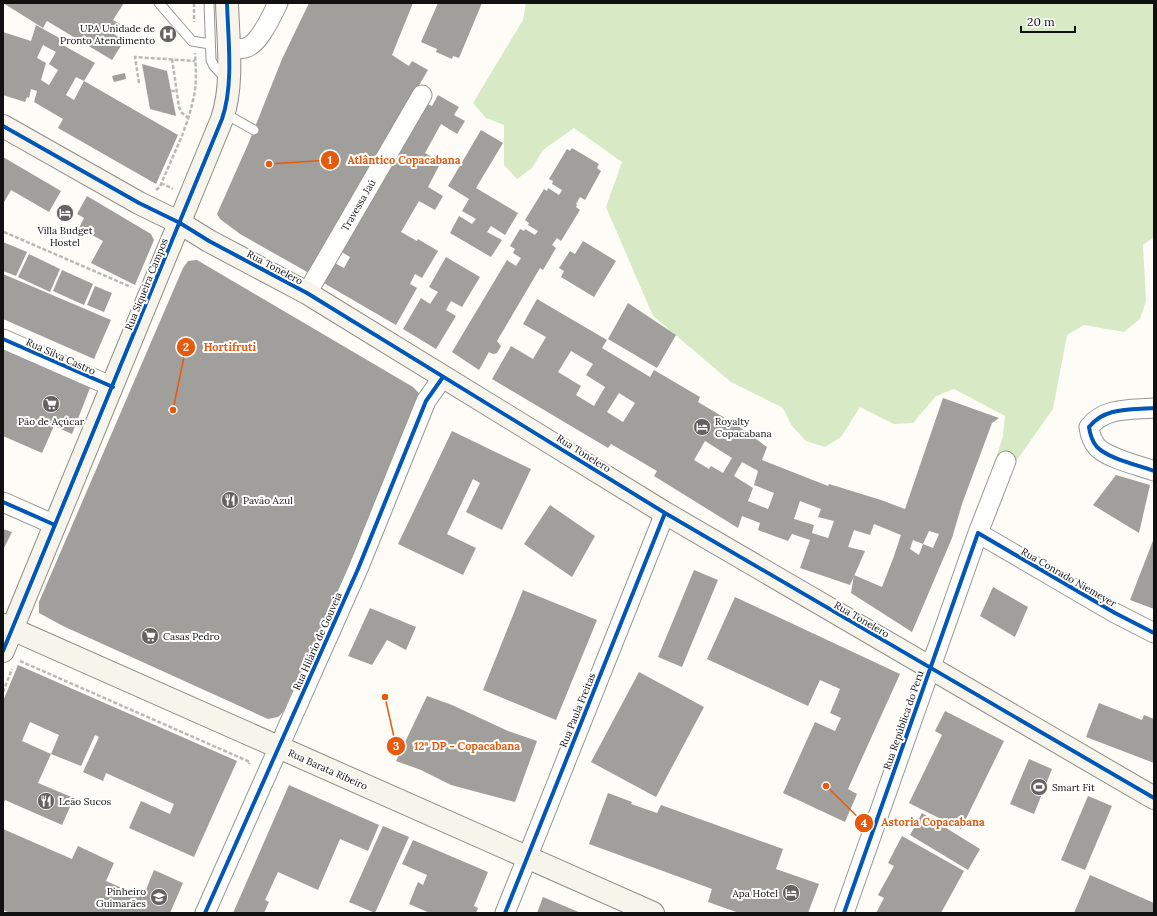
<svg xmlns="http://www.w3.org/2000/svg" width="1157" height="916" font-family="Lora,serif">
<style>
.forest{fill:#d8eac5}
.building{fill:#a19f9c;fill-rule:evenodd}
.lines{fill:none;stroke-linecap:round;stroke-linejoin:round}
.lane-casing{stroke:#979795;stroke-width:11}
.street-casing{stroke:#979795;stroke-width:21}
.secondary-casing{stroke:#8e8d8b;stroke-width:24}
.path{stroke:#b9b9b8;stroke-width:2.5;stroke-dasharray:4 2;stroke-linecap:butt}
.lane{stroke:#fffffe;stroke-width:9}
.street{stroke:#fffffe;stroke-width:19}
.secondary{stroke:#f6f4eb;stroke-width:22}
.cycleway-casing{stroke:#fff;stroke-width:6}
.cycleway{stroke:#0057b8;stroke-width:4}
.labels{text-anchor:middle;stroke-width:4;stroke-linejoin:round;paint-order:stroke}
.poi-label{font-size:10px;fill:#111;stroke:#fff;text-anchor:start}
.street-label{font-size:10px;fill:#111;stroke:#fff}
.leader{fill:none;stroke:#e8590c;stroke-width:1.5}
.callout-dot{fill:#e8590c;stroke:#fff;stroke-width:1.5}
.mark-label{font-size:12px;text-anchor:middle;font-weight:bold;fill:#fff}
.callout-label{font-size:11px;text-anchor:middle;font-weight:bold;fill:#e8590c;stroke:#fff;stroke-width:4;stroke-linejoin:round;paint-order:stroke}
</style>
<rect width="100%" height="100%" fill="#fdfcf7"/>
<!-- forest -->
<path class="forest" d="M 526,3 L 1154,3 L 1154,237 L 1143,245 L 1146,301 L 1140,319 L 1124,332 L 1084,325 L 1067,335 L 1053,409 L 1009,471 L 997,455 L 1003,436 L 1005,416 L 954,389 L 936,396 L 913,423 L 894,424 L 860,407 L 841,437 L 825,447 L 806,441 L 792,426 L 783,408 L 731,382 L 653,316 L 606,207 L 622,162 L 574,128 L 543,150 L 532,168 L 517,179 L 504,165 L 504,125 L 486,118 L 473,103 L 523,20 Z"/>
<!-- building -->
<path class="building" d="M 3,3 L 124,3 L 113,20 L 120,24 L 114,34 L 124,41 L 112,60 L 47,21 L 43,28 Z
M 309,3 L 413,3 L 392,55 L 409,66 L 412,61 L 428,70 L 309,273 L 240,234 L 220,219 L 217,214 L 249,142 L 282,59 Z
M 438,3 L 482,3 L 459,58 L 453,56 L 452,59 L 436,52 L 437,49 L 421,42 Z
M 36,25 L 63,40 L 61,44 L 95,63 L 84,81 L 76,77 L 66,95 L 74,100 L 84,81 L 178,135 L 156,184 L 58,128 L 63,119 L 34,102 L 37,91 L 31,89 L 29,98 L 27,97 L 25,102 L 3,95 L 3,32 L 31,41 ZM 43,45 L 56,52 L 49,64 L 58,70 L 49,85 L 41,80 L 46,63 L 37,58 Z
M 142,64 L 167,71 L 176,116 L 150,109 Z
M 125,73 L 126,79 L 114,82 L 112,76 Z
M 438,95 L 459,107 L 454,115 L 465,121 L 457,134 L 441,124 L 425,153 L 441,162 L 428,187 L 443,196 L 435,210 L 419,201 L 401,232 L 417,241 L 418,239 L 438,251 L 422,278 L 415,274 L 410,284 L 417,288 L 396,325 L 322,282 L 333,262 L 344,268 L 350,257 L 340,251 L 426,103 L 432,106 Z
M 481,130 L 503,143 L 476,188 L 518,213 L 505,235 L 491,226 L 487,232 L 502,240 L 491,257 L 450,233 L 459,216 L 472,224 L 476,219 L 462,211 L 469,199 L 448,186 Z
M 572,148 L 599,164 L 597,168 L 601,171 L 585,200 L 580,197 L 576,204 L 577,205 L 576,207 L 580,210 L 561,241 L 557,238 L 552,245 L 556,248 L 543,270 L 540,268 L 497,341 L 501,346 L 497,353 L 493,354 L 489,352 L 479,370 L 452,352 L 507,260 L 516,266 L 521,258 L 513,253 L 515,249 L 510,246 L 520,229 L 524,231 L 525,229 L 535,235 L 538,231 L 528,225 L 529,223 L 525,220 L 544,189 L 547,191 L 548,188 L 559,195 L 562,190 L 552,184 L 553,181 L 549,179 L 567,149 L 570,151 Z
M 3,157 L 61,191 L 49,212 L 11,190 L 3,204 Z
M 87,196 L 151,234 L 154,240 L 135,285 L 91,263 L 103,241 L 79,228 L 84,218 L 77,214 Z
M 583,241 L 616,261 L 594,297 L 561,277 L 564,271 L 559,268 L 570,251 L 575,254 Z
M 3,242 L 27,252 L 16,276 L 3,271 Z
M 29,254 L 60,269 L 50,292 L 18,277 Z
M 446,257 L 480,277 L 462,307 L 451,301 L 446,310 L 456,316 L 436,349 L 403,329 L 421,298 L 430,304 L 438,292 L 429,287 Z
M 197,260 L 413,387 L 419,393 L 419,402 L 415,416 L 283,712 L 278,717 L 268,719 L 63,626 L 39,613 L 39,602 L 183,268 L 188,261 Z
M 62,270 L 93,284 L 84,305 L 53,291 Z
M 3,274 L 111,320 L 94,359 L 3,319 Z
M 95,286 L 112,293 L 104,312 L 87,305 Z
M 537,299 L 607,340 L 602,348 L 650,377 L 654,370 L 700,397 L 698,402 L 735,424 L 767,447 L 762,460 L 828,486 L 829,484 L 881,500 L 905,509 L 943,398 L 999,418 L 992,423 L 962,504 L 952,538 L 912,632 L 851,593 L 854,575 L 882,587 L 894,556 L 901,535 L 874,524 L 870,535 L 854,530 L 848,547 L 865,551 L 855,574 L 850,585 L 800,568 L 810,540 L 792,534 L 788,541 L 758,530 L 760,523 L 742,516 L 738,528 L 654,476 L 657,471 L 611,444 L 608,448 L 492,379 L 511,346 L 533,359 L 546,337 L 523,324 ZM 571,351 L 593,364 L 586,375 L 605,387 L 594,406 L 576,395 L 581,386 L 558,372 ZM 619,393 L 635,403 L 623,422 L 607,412 ZM 705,441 L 732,458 L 723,473 L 711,466 L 709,469 L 694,460 ZM 742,462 L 758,471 L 754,485 L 774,493 L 768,509 L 748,501 L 753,488 L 734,476 ZM 800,501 L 821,509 L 818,517 L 834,521 L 828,538 L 812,533 L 814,525 L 794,519 ZM 929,531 L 939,534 L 933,548 L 923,544 L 919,555 L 910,549 L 913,540 L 923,544 Z
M 628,303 L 676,335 L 657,368 L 608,339 Z
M 3,350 L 90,388 L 72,434 L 54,426 L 42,453 L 3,436 Z
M 452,431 L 531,469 L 502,530 L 466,512 L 480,483 L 473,479 L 447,534 L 476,548 L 463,575 L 398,544 Z
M 1116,475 L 1150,485 L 1139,533 L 1093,505 Z
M 550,505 L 595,536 L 572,577 L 524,544 Z
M 3,529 L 12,532 L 3,550 Z
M 1154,538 L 1154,609 L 1130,600 Z
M 694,570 L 718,580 L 682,667 L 658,657 Z
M 993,587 L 1028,607 L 1015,637 L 980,616 Z
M 523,590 L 597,620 L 556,720 L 483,690 Z
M 735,597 L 900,674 L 848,789 L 857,794 L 845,822 L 783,793 L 815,722 L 835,731 L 841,718 L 830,713 L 840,689 L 820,680 L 808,706 L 707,659 Z
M 370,608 L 416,627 L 406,650 L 387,640 L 372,665 L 348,656 Z
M 18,665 L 237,761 L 194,857 L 129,828 L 141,801 L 170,814 L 174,804 L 106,773 L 103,781 L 83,772 L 99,737 L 95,735 L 81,766 L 51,754 L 38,783 L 74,798 L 62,825 L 5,800 L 3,805 L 3,701 ZM 30,722 L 59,735 L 51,754 L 22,741 Z
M 639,672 L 704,707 L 656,797 L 591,762 Z
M 427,696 L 452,705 L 508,731 L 537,741 L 515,802 L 451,785 L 421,770 L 396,761 Z
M 1099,703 L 1142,720 L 1144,715 L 1154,719 L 1154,763 L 1086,737 Z
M 945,711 L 1004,741 L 961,829 L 909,803 L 942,735 L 935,731 Z
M 1029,759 L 1052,769 L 1034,814 L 1010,804 Z
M 289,785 L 379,825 L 368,851 L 340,839 L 318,890 L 278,872 L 265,900 L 269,902 L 264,913 L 233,913 Z
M 608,793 L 632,802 L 631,804 L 657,813 L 661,805 L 783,849 L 776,869 L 819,884 L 808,913 L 739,913 L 708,902 L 712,889 L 589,844 Z
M 1088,796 L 1112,806 L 1085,870 L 1061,860 Z
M 922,813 L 980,849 L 968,870 L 910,835 Z
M 383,826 L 409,837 L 375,913 L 349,902 Z
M 3,829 L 72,859 L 78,846 L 114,863 L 106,881 L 143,897 L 154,870 L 183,883 L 170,913 L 10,913 L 3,910 Z
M 902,836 L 964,871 L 941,913 L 876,913 L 884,898 L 878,895 L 894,866 L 888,863 Z
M 413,840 L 488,872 L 474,906 L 478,908 L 476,913 L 430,913 L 409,904 L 418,882 L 423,885 L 427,875 L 402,864 Z
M 1090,875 L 1154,903 L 1154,913 L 1074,913 Z
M 543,897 L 581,913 L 537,913 Z"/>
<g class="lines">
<defs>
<path id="lane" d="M 159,3 L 192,41 L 210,44
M 209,3 L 211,60 L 214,66 L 226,79
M 224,113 L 254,130"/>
<path id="street" d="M 229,49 C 234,49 240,49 245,48 C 259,45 272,15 278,3
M 307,293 L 422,95
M 3,339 L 113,387
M 1154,408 C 1130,410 1105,407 1089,427 C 1090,435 1092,441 1097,447 C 1109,459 1138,465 1154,471
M 3,502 L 55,525
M 978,533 L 1115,613 L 1154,633
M 205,913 L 358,569 L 426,401 L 443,377
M 505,913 L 665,513
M 844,913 L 978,533 L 1006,461"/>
<path id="secondary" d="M 3,126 L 139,203 L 180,223 L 209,241 L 307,293 L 665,513 L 1154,798
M 3,625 L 653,913
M 3,651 L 222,119 C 234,84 228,39 227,3"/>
</defs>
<!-- lane casing -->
<use href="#lane" class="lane-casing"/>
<!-- street casing -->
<use href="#street" class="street-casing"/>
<!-- secondary casing -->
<use href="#secondary" class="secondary-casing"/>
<!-- path -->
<path class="path" d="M 194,3 L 194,22
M 172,59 L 179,107 L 182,113 L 188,118
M 139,83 L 135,57 L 195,61
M 171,91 L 176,91
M 161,183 L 173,189
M 156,190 L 160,187 C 171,159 187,130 193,100 C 197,85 196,69 195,53
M 4,232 L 131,287
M 20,661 L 250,762 L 249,764
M 3,692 L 12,669"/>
<!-- lane -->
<use href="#lane" class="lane"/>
<!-- street -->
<use href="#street" class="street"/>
<!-- secondary -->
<use href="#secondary" class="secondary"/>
<defs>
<path id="cycleway" d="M 3,126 L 139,203 L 180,223 L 209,241 L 307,293 L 665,513 L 1154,798
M 3,339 L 113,387
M 1154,408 C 1130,410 1105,407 1089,427 C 1090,435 1092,441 1097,447 C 1109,459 1138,465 1154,471
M 3,502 L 55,525
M 3,651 L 222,119 C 234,84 228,39 227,3
M 205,913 L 358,569 L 426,401 L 443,377
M 505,913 L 665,513
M 844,913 L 978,533 L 1115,613 L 1154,633"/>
</defs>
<!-- cycleway casing -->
<use href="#cycleway" class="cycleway-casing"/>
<!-- cycleway -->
<use href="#cycleway" class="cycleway"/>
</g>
<!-- icons -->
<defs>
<symbol id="hospital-disc" viewBox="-11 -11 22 22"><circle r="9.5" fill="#646362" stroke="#fff"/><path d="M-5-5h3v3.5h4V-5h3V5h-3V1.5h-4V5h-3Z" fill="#fff"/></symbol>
<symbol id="hotel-disc" viewBox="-11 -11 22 22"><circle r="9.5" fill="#646362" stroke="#fff"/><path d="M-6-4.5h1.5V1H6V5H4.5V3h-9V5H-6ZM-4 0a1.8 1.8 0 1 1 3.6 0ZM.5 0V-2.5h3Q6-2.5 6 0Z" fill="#fff"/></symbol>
<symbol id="supermarket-disc" viewBox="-11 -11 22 22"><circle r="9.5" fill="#646362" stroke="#fff"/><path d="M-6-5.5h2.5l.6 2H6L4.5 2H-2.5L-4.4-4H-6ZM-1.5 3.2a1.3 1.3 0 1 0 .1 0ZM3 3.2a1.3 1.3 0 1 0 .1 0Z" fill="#fff"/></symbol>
<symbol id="restaurant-disc" viewBox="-11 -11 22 22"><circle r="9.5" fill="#646362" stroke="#fff"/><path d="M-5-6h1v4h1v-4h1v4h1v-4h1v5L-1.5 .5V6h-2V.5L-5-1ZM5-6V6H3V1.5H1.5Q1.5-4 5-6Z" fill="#fff"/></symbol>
<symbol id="stadium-disc" viewBox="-11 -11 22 22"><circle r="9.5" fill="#646362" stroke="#fff"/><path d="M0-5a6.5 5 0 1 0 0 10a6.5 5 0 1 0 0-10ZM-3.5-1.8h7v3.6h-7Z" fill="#fff"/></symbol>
<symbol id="school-disc" viewBox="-11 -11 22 22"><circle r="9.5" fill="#646362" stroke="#fff"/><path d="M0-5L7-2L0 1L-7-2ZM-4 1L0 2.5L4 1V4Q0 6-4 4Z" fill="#fff"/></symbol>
</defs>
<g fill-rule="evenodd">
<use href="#hospital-disc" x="158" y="24" width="20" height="20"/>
<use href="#hotel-disc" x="55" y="203" width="20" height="20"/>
<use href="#supermarket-disc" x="41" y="394" width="20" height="20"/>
<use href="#hotel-disc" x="692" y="417" width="20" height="20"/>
<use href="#restaurant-disc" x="220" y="490" width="20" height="20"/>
<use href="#supermarket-disc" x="140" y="626" width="20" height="20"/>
<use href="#stadium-disc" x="1029" y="777" width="20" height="20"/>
<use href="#restaurant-disc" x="36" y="791" width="20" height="20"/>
<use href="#hotel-disc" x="781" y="883" width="20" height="20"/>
<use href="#school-disc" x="149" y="887" width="20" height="20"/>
</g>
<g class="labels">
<!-- poi labels -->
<g class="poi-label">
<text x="155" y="32" text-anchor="end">UPA Unidade de<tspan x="155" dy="12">Pronto Atendimento</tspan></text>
<text x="65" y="234" text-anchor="middle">Villa Budget<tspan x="65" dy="12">Hostel</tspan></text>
<text x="51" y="425" text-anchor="middle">Pão de Açúcar</text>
<text x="715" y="425">Royalty<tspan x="715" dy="12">Copacabana</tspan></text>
<text x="243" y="504">Pavão Azul</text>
<text x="163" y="640">Casas Pedro</text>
<text x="1052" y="791">Smart Fit</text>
<text x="59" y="805">Leão Sucos</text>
<text x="146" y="895" text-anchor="end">Pinheiro<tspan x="146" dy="12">Guimarães</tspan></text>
<text x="778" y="897" text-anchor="end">Apa Hotel</text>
</g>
<!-- street labels -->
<g class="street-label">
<text transform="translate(358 205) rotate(-60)" y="4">Travessa Jaú</text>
<text transform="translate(275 267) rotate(28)" y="4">Rua Tonelero</text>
<text transform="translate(146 284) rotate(-68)" y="4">Rua Siqueira Campos</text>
<text transform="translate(61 356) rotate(24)" y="4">Rua Silva Castro</text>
<text transform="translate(584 453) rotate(32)" y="4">Rua Tonelero</text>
<text transform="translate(1069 577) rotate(30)" y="4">Rua Conrado Niemeyer</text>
<text transform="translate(862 619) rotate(30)" y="4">Rua Tonelero</text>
<text transform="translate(317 641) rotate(-66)" y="4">Rua Hilário de Gouveia</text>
<text transform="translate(577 710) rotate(-68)" y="4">Rua Paula Freitas</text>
<text transform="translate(903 720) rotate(-71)" y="4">Rua República do Peru</text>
<text transform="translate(328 769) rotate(24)" y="4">Rua Barata Ribeiro</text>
</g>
</g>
<!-- callouts -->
<path class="leader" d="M269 164L330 160M173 410L186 347M385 697L396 746M826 786L864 823"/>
<g class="callout-dot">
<circle cx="269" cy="164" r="4"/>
<circle cx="173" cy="410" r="4"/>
<circle cx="385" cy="697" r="4"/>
<circle cx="826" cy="786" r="4"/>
<circle cx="330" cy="160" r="10"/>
<circle cx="186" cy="347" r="10"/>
<circle cx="396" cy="746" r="10"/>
<circle cx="864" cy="823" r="10"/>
</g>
<g class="mark-label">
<text x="330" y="164">1</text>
<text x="186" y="351">2</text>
<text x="396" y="750">3</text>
<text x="864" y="827">4</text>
</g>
<g class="callout-label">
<text x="404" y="164">Atlântico Copacabana</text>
<text x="230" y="351">Hortifruti</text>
<text x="467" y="750">12ª DP - Copacabana</text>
<text x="933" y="826">Astoria Copacabana</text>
</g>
<!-- border -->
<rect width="1157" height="916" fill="none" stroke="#111111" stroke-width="8"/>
<!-- scale -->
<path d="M1021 26v6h54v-6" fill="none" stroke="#111111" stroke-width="2"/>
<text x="1027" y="26" font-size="12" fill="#111111" stroke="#ffffff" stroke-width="3" paint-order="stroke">20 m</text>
</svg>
